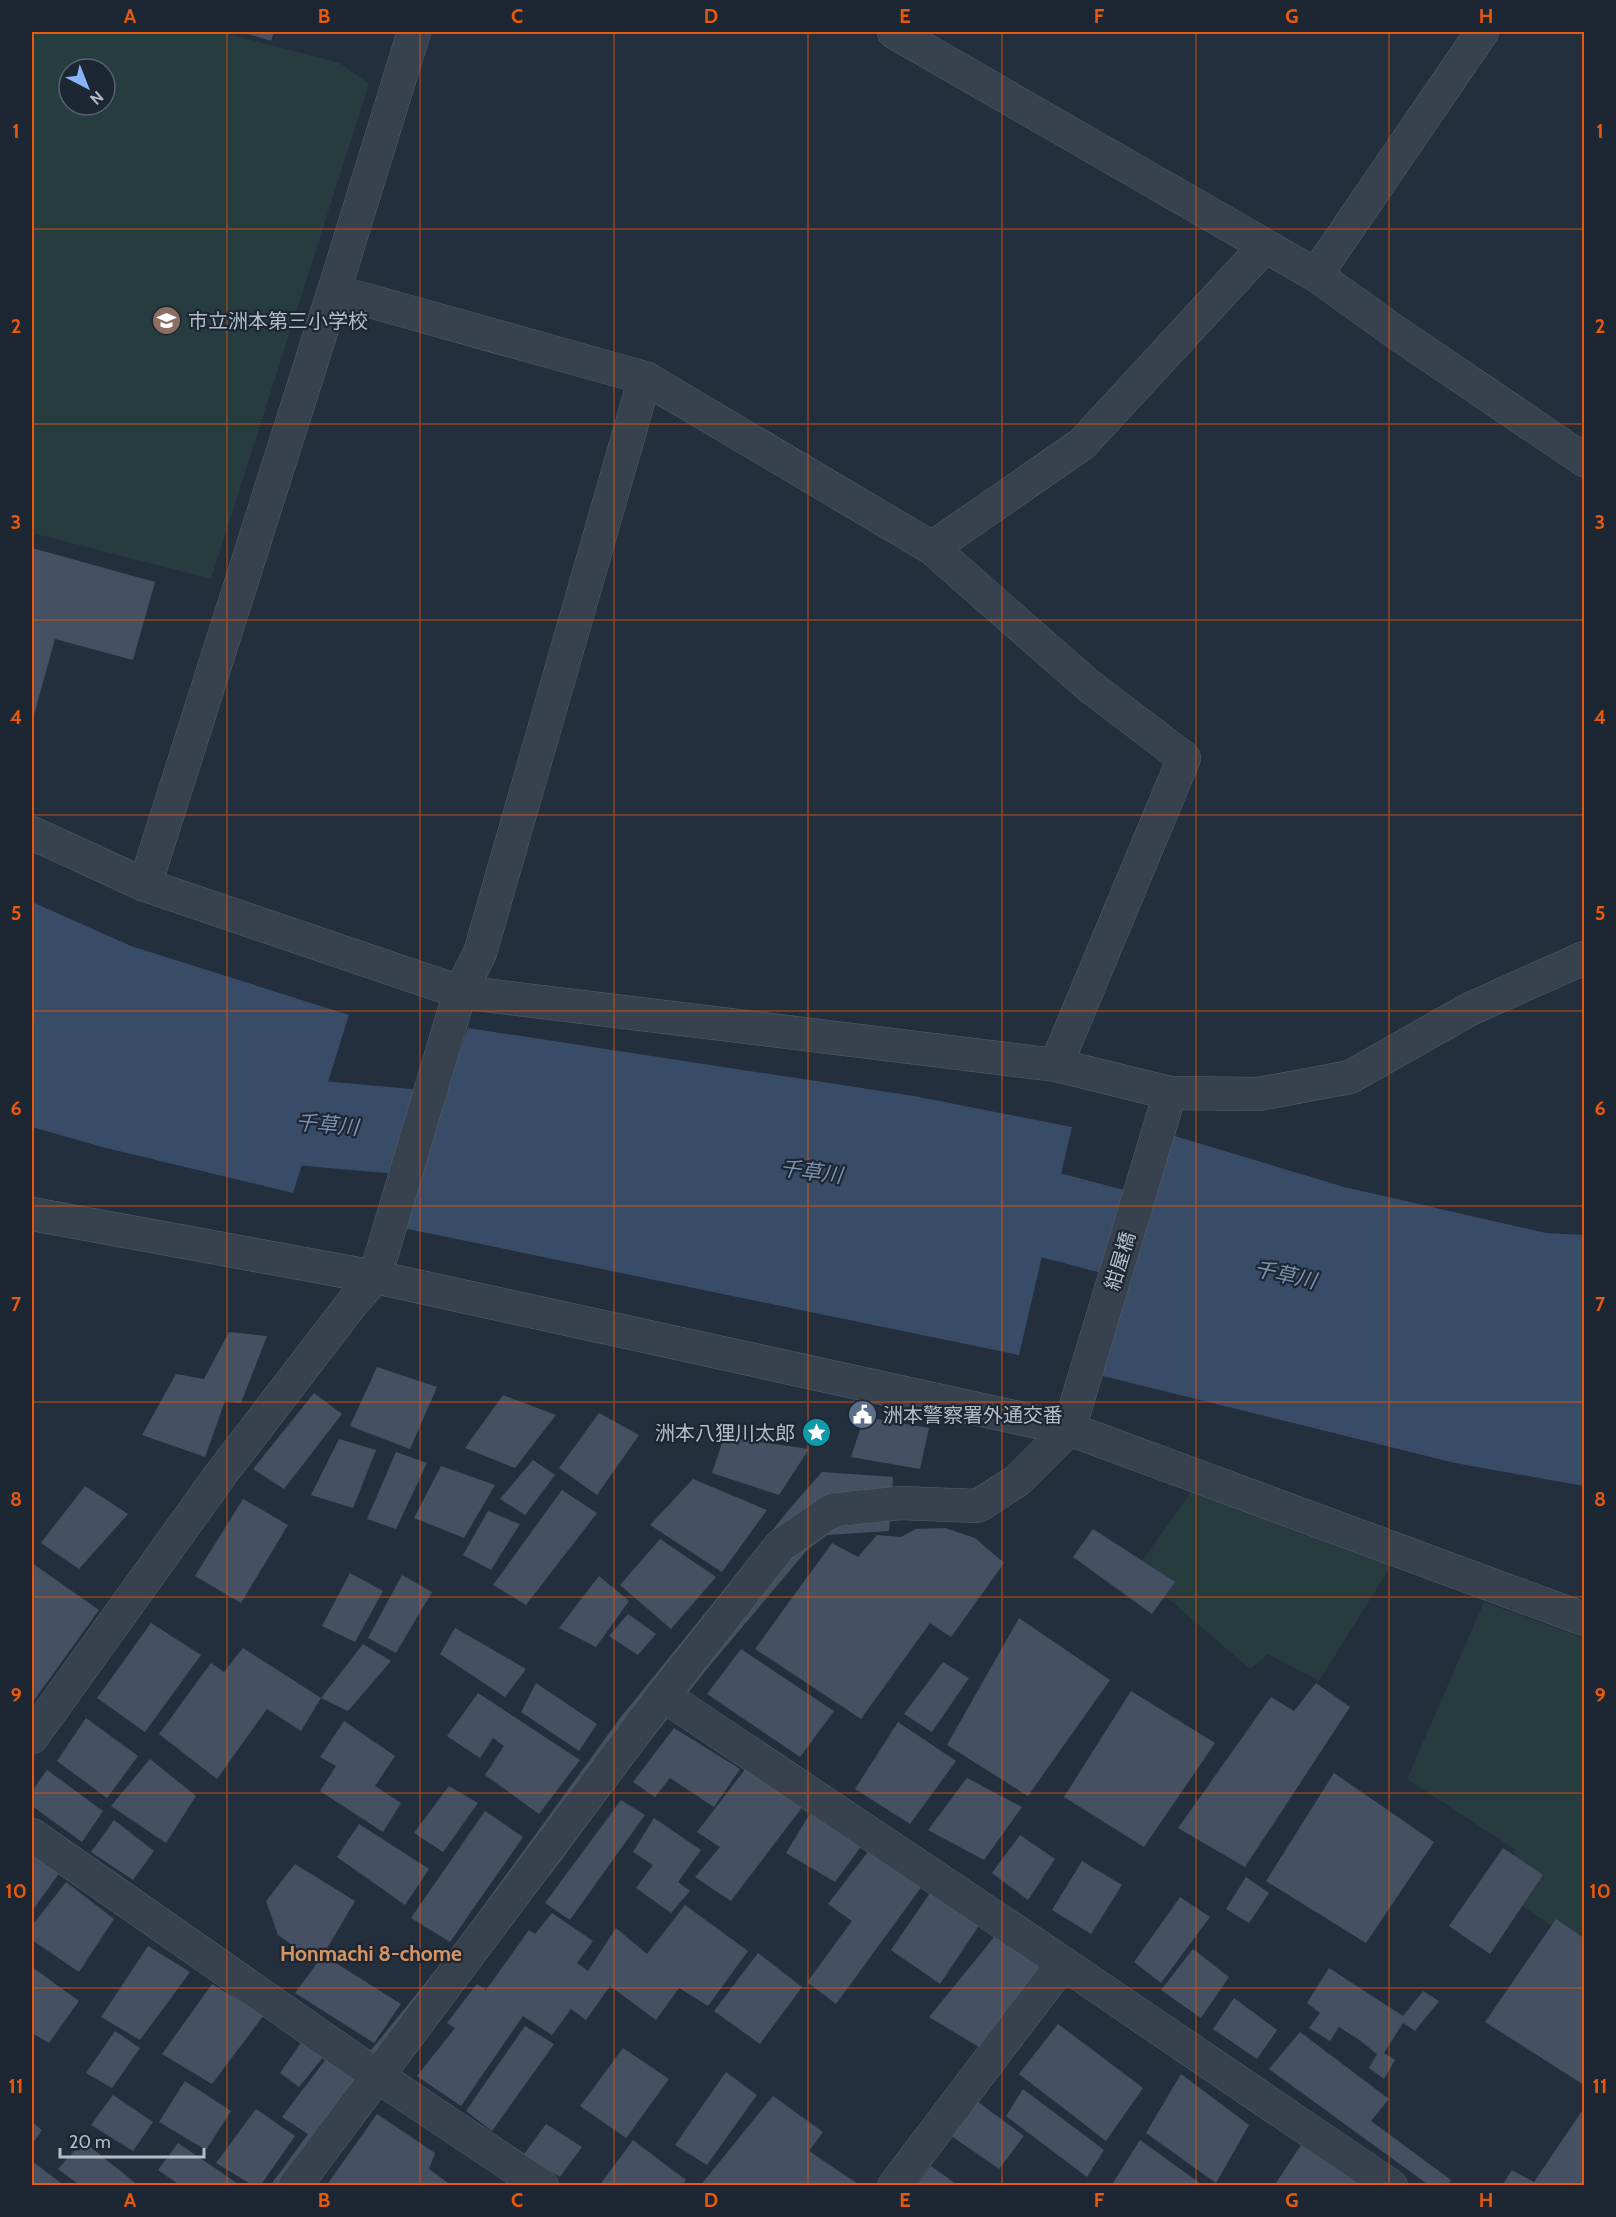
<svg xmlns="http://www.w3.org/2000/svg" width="1616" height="2217" font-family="Cabin,'Noto Sans JP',sans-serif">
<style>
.green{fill:#263c3f;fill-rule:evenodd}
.water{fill:#394c67}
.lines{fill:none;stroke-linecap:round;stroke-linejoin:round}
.river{stroke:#394c67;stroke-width:86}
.building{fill:#455162}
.street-casing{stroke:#565f6c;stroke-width:34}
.street{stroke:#38414e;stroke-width:33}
.grid{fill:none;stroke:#e8590c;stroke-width:1.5;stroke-opacity:0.55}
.labels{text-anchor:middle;stroke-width:4.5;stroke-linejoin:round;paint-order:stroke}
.poi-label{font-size:20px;fill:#b4bcc9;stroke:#1d2633;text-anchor:start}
.street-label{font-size:20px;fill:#b4bcc9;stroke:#1d2633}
.water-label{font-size:21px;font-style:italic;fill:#7c92b1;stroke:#1d2633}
.neighbourhood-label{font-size:21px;font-weight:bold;fill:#d59563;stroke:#1d2633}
.neatline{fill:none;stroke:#e8590c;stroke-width:2}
.grid-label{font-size:20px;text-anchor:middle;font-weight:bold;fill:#e8590c}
</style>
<rect width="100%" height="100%" fill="#242f3e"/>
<!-- green -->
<path class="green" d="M 32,32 L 220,32 L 340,63 L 369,84 L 211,579 L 32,533 ZM 69,69 L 105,69 L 105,105 L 69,105 Z
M 1192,1491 L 1391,1566 L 1319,1681 L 1268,1654 L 1250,1669 L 1135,1570 Z
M 1484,1602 L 1584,1638 L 1584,1947 L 1492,1886 L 1516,1850 L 1407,1779 Z"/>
<!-- water -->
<path class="water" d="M 32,902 L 131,946 L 349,1015 L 293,1193 L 102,1147 L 32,1127 Z
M 468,1028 L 914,1096 L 1072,1127 L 1019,1355 L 398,1227 Z
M 1168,1134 L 1344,1187 L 1546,1233 L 1584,1235 L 1584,1486 L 1455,1463 L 1095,1374 Z"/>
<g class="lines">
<!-- river -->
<path class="river" d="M 32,1062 L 46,1069 L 187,1112 L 520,1142
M 938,1189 L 963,1192 L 1225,1261"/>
</g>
<!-- building -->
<path class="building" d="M 243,32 L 274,32 L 271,41 Z
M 32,548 L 155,582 L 133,660 L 55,639 L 32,722 Z
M 229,1332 L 267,1336 L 241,1403 L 225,1401 L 205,1457 L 142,1435 L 176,1374 L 204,1379 Z
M 377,1367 L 437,1387 L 410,1449 L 350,1426 Z
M 314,1393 L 342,1414 L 284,1489 L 253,1469 Z
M 503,1395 L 556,1415 L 515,1468 L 465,1448 Z
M 599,1413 L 639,1435 L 597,1495 L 559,1468 Z
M 864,1417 L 929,1428 L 920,1469 L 851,1457 Z
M 724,1437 L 809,1449 L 779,1495 L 712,1473 Z
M 339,1439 L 376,1450 L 353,1508 L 311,1495 Z
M 396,1452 L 427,1463 L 396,1529 L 367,1519 Z
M 533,1460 L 555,1475 L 525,1515 L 500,1499 Z
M 441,1466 L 495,1485 L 464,1538 L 414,1518 Z
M 822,1472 L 893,1477 L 889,1531 L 827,1535 L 807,1550 L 707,1669 L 637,1757 L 553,1871 L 479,1958 L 313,2186 L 270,2186 L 308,2134 L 282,2117 L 329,2055 L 354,2071 L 445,1959 L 620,1718 L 792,1506 Z
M 693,1479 L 767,1510 L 722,1572 L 650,1525 Z
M 85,1486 L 128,1514 L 79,1569 L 41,1543 Z
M 562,1490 L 597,1513 L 526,1605 L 493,1585 Z
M 243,1499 L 288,1525 L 241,1603 L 195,1576 Z
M 488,1511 L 520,1524 L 491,1570 L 463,1555 Z
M 945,1528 L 975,1538 L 1004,1563 L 951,1637 L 930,1623 L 861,1719 L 755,1649 L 832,1543 L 858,1557 L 877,1535 L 901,1537 L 916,1529 Z
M 1093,1529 L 1175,1582 L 1152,1614 L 1073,1557 Z
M 660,1539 L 716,1577 L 671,1629 L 620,1585 Z
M 32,1563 L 99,1610 L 32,1703 Z
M 350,1573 L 383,1591 L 355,1642 L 322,1626 Z
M 402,1575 L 432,1592 L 396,1653 L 368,1638 Z
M 599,1576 L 629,1601 L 596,1647 L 559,1628 Z
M 628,1614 L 656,1634 L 638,1655 L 609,1636 Z
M 1019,1618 L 1110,1680 L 1028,1796 L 947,1745 Z
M 151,1623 L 201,1655 L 145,1732 L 97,1698 Z
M 455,1628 L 526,1669 L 505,1697 L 440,1654 Z
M 363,1644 L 391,1661 L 348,1711 L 321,1698 Z
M 243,1648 L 321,1698 L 301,1731 L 267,1709 L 217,1779 L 159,1734 L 211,1663 L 224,1672 Z
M 741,1649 L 834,1711 L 800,1757 L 707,1694 Z
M 943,1662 L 969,1678 L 932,1732 L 904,1714 Z
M 536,1683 L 597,1724 L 579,1751 L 521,1712 Z
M 1316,1683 L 1350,1707 L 1245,1867 L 1178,1828 L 1271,1697 L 1294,1711 Z
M 1131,1691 L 1215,1743 L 1144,1847 L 1064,1797 Z
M 478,1693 L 580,1760 L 539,1814 L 485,1775 L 504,1746 L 493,1738 L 480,1758 L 447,1736 Z
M 86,1718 L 138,1756 L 107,1798 L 57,1761 Z
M 344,1721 L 395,1756 L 375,1786 L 401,1803 L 383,1832 L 320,1791 L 336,1766 L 320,1757 Z
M 898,1722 L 956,1761 L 910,1824 L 855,1789 Z
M 674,1728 L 740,1769 L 714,1807 L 670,1778 L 655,1797 L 633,1782 Z
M 150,1759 L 196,1796 L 166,1843 L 111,1806 Z
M 746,1768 L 803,1806 L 731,1901 L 695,1877 L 720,1847 L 697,1832 Z
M 47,1770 L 103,1811 L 82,1842 L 32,1806 L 32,1791 Z
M 1334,1773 L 1434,1842 L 1366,1943 L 1266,1881 Z
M 967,1778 L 1022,1807 L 984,1860 L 928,1830 Z
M 449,1786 L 478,1803 L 443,1852 L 414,1833 Z
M 621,1800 L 645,1815 L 570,1920 L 545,1903 Z
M 814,1807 L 867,1838 L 835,1882 L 786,1853 Z
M 485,1811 L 523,1837 L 450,1942 L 411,1918 Z
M 654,1818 L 701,1850 L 678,1882 L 690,1891 L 671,1913 L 636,1888 L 653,1865 L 633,1852 Z
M 114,1820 L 154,1851 L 133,1880 L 91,1852 Z
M 359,1824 L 429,1869 L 405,1905 L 337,1857 Z
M 1020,1835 L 1055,1859 L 1028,1900 L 992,1873 Z
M 871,1848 L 925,1882 L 836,2004 L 807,1982 L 852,1921 L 828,1904 Z
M 1503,1848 L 1543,1875 L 1490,1954 L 1449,1926 Z
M 32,1853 L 60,1872 L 32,1911 Z
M 1082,1861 L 1122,1885 L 1091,1934 L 1052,1910 Z
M 295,1864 L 355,1901 L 323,1955 L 304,1953 L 278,1935 L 266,1901 Z
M 1246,1877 L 1269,1893 L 1249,1923 L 1226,1909 Z
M 66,1882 L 114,1919 L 79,1972 L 32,1940 L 32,1926 Z
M 930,1893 L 982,1921 L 940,1984 L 891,1950 Z
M 1180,1897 L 1210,1917 L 1161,1983 L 1134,1962 Z
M 685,1905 L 748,1951 L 708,2006 L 679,1988 L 656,2020 L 610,1986 L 586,2020 L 571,2009 L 552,2035 L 523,2016 L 461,2106 L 417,2076 L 455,2028 L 447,2023 L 477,1984 L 486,1990 L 529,1930 L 535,1934 L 552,1913 L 593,1941 L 577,1963 L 588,1971 L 616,1928 L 647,1954 Z
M 1556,1919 L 1584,1938 L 1584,2085 L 1485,2022 Z
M 995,1936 L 1043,1968 L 979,2047 L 929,2017 Z
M 148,1946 L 190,1972 L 140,2040 L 101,2017 Z
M 1193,1949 L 1229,1977 L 1201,2018 L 1161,1990 Z
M 758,1953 L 802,1987 L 760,2044 L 714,2011 Z
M 323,1955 L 401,2004 L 374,2043 L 295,1993 Z
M 32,1967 L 79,2001 L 49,2043 L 32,2033 Z
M 1329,1968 L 1403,2016 L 1423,1991 L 1439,2001 L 1415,2031 L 1403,2023 L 1384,2053 L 1395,2060 L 1384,2079 L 1369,2068 L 1377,2054 L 1358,2039 L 1339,2027 L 1330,2041 L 1309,2028 L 1320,2013 L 1307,2003 Z
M 212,1984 L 264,2015 L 212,2084 L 162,2054 Z
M 1234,1998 L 1277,2030 L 1257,2059 L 1213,2029 Z
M 1058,2024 L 1143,2088 L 1106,2141 L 1019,2074 Z
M 525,2026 L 554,2044 L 492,2131 L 466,2111 Z
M 115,2031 L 140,2048 L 112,2088 L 86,2073 Z
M 1300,2032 L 1389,2099 L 1371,2121 L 1451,2180 L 1447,2186 L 1430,2186 L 1269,2069 Z
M 302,2041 L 324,2056 L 299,2087 L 280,2073 Z
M 623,2048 L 669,2079 L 626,2138 L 580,2106 Z
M 726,2072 L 757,2095 L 707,2165 L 675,2145 Z
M 1181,2074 L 1249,2125 L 1216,2183 L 1146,2133 Z
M 185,2081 L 231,2111 L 206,2150 L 159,2122 Z
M 1023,2089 L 1104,2150 L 1087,2177 L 1006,2116 Z
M 113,2095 L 153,2122 L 133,2151 L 91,2125 Z
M 773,2096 L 823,2132 L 809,2151 L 861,2186 L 700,2186 Z
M 978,2102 L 1024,2136 L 999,2169 L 950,2135 Z
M 1584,2108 L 1584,2186 L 1502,2186 L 1512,2170 L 1534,2182 Z
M 256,2109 L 295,2136 L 260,2186 L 254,2186 L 216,2163 Z
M 377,2114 L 435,2153 L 429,2169 L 452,2186 L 326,2186 Z
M 32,2122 L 42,2130 L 32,2144 Z
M 546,2124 L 582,2147 L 560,2177 L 524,2154 Z
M 633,2140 L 686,2180 L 682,2186 L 599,2186 Z
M 1140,2140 L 1204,2186 L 1111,2186 Z
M 83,2141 L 139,2186 L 81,2186 L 58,2169 Z
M 178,2143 L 241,2186 L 181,2186 L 158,2170 Z
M 1301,2145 L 1357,2181 L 1354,2186 L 1274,2186 Z
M 32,2161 L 65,2186 L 32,2186 Z
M 931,2166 L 959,2186 L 916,2186 Z"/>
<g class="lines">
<defs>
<path id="street" d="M 894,32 L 1316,275 L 1391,329 L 1584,460
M 1316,275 L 1482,32
M 334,291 L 645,378 L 932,548 L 1088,685 L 1184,758 L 1056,1065
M 932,548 L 1082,444 L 1264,247
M 32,833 L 145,885 L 460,992 L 1056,1065 L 1170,1093 L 1259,1094 L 1350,1077 L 1470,1009 L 1584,958
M 145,885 L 334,291 L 414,32
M 32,1214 L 375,1277 L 1069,1429 L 1584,1619
M 663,1695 L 1063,1963 L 1391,2186
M 32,1737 L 221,1474 L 353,1302 L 375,1277 L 460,992 L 480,953 L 645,378
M 32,1835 L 376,2075 L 542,2186
M 295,2186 L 663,1695 L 781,1545 L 833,1510 L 900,1503 L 978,1506 L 1018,1480 L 1069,1429 L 1170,1093
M 894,2186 L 1063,1963"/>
</defs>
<!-- street casing -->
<use href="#street" class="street-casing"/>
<!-- street -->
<use href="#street" class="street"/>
</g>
<!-- grid -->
<path class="grid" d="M 227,32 L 227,2186M 420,32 L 420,2186M 614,32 L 614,2186M 808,32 L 808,2186M 1002,32 L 1002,2186M 1196,32 L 1196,2186M 1389,32 L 1389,2186M 32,229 L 1584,229M 32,424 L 1584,424M 32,620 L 1584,620M 32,815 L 1584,815M 32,1011 L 1584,1011M 32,1206 L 1584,1206M 32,1402 L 1584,1402M 32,1597 L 1584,1597M 32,1793 L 1584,1793M 32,1988 L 1584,1988"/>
<!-- icons -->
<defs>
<symbol id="school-disc" viewBox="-11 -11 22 22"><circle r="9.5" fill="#8d6e63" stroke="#1d2633"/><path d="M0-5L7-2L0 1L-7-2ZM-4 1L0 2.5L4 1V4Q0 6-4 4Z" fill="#fff"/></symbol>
<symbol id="civic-disc" viewBox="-11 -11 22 22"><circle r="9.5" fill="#5c6f8a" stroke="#1d2633"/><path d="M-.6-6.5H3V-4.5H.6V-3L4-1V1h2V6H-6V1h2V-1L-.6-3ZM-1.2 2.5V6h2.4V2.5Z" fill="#fff"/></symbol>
<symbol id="sight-disc" viewBox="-11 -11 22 22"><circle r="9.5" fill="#0f9aa8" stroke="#1d2633"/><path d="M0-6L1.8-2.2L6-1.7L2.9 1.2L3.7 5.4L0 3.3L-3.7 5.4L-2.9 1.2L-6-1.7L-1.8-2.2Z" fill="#fff"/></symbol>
</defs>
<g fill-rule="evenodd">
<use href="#school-disc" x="150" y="304" width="33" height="33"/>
<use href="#civic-disc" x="846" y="1398" width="33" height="33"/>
<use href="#sight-disc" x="800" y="1416" width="33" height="33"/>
</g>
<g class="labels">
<!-- poi labels -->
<g class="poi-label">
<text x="188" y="328">市立洲本第三小学校</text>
<text x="883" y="1422">洲本警察署外通交番</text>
<text x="795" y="1440" text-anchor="end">洲本八狸川太郎</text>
</g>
<!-- street labels -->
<g class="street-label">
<text transform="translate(1120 1261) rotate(-73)" y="7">紺屋橋</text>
</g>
<!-- water labels -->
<g class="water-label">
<text transform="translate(327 1125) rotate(5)" y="7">千草川</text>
<text transform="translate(811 1172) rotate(7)" y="7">千草川</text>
<text transform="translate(1285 1275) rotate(12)" y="7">千草川</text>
</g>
<!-- neighbourhood labels -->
<g class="neighbourhood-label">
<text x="371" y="1961">Honmachi 8-chome</text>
</g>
</g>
<!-- border -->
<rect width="1616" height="2217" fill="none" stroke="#1d2633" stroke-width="66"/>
<!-- north arrow -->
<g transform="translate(87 87) rotate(138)"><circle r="28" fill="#1d2633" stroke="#59626f" stroke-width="1.5"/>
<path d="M0-4.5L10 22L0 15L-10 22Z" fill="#8ab4f8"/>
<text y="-9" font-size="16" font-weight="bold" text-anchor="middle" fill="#b4bcc9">N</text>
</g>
<!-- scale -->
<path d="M60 2148v9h144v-9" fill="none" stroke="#b4bcc9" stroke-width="3"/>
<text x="69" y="2148" font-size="18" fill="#b4bcc9" stroke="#1d2633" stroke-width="4.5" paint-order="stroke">20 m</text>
<rect x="33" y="33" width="1550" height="2151" class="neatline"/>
<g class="grid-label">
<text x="130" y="23">A</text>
<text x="324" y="23">B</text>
<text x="517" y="23">C</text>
<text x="711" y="23">D</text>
<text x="905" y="23">E</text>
<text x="1099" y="23">F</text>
<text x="1292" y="23">G</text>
<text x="1486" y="23">H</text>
<text x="16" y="138">1</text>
<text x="1600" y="138">1</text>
<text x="16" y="333">2</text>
<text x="1600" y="333">2</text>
<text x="16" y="529">3</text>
<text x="1600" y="529">3</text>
<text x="16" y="724">4</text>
<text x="1600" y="724">4</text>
<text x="16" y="920">5</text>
<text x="1600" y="920">5</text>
<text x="16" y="1115">6</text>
<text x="1600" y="1115">6</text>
<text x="16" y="1311">7</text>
<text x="1600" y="1311">7</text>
<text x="16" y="1506">8</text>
<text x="1600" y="1506">8</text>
<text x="16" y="1702">9</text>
<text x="1600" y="1702">9</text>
<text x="16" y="1898">10</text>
<text x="1600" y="1898">10</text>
<text x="16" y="2093">11</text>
<text x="1600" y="2093">11</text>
<text x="130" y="2207">A</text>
<text x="324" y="2207">B</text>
<text x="517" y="2207">C</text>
<text x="711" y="2207">D</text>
<text x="905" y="2207">E</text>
<text x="1099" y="2207">F</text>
<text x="1292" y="2207">G</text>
<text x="1486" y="2207">H</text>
</g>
</svg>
